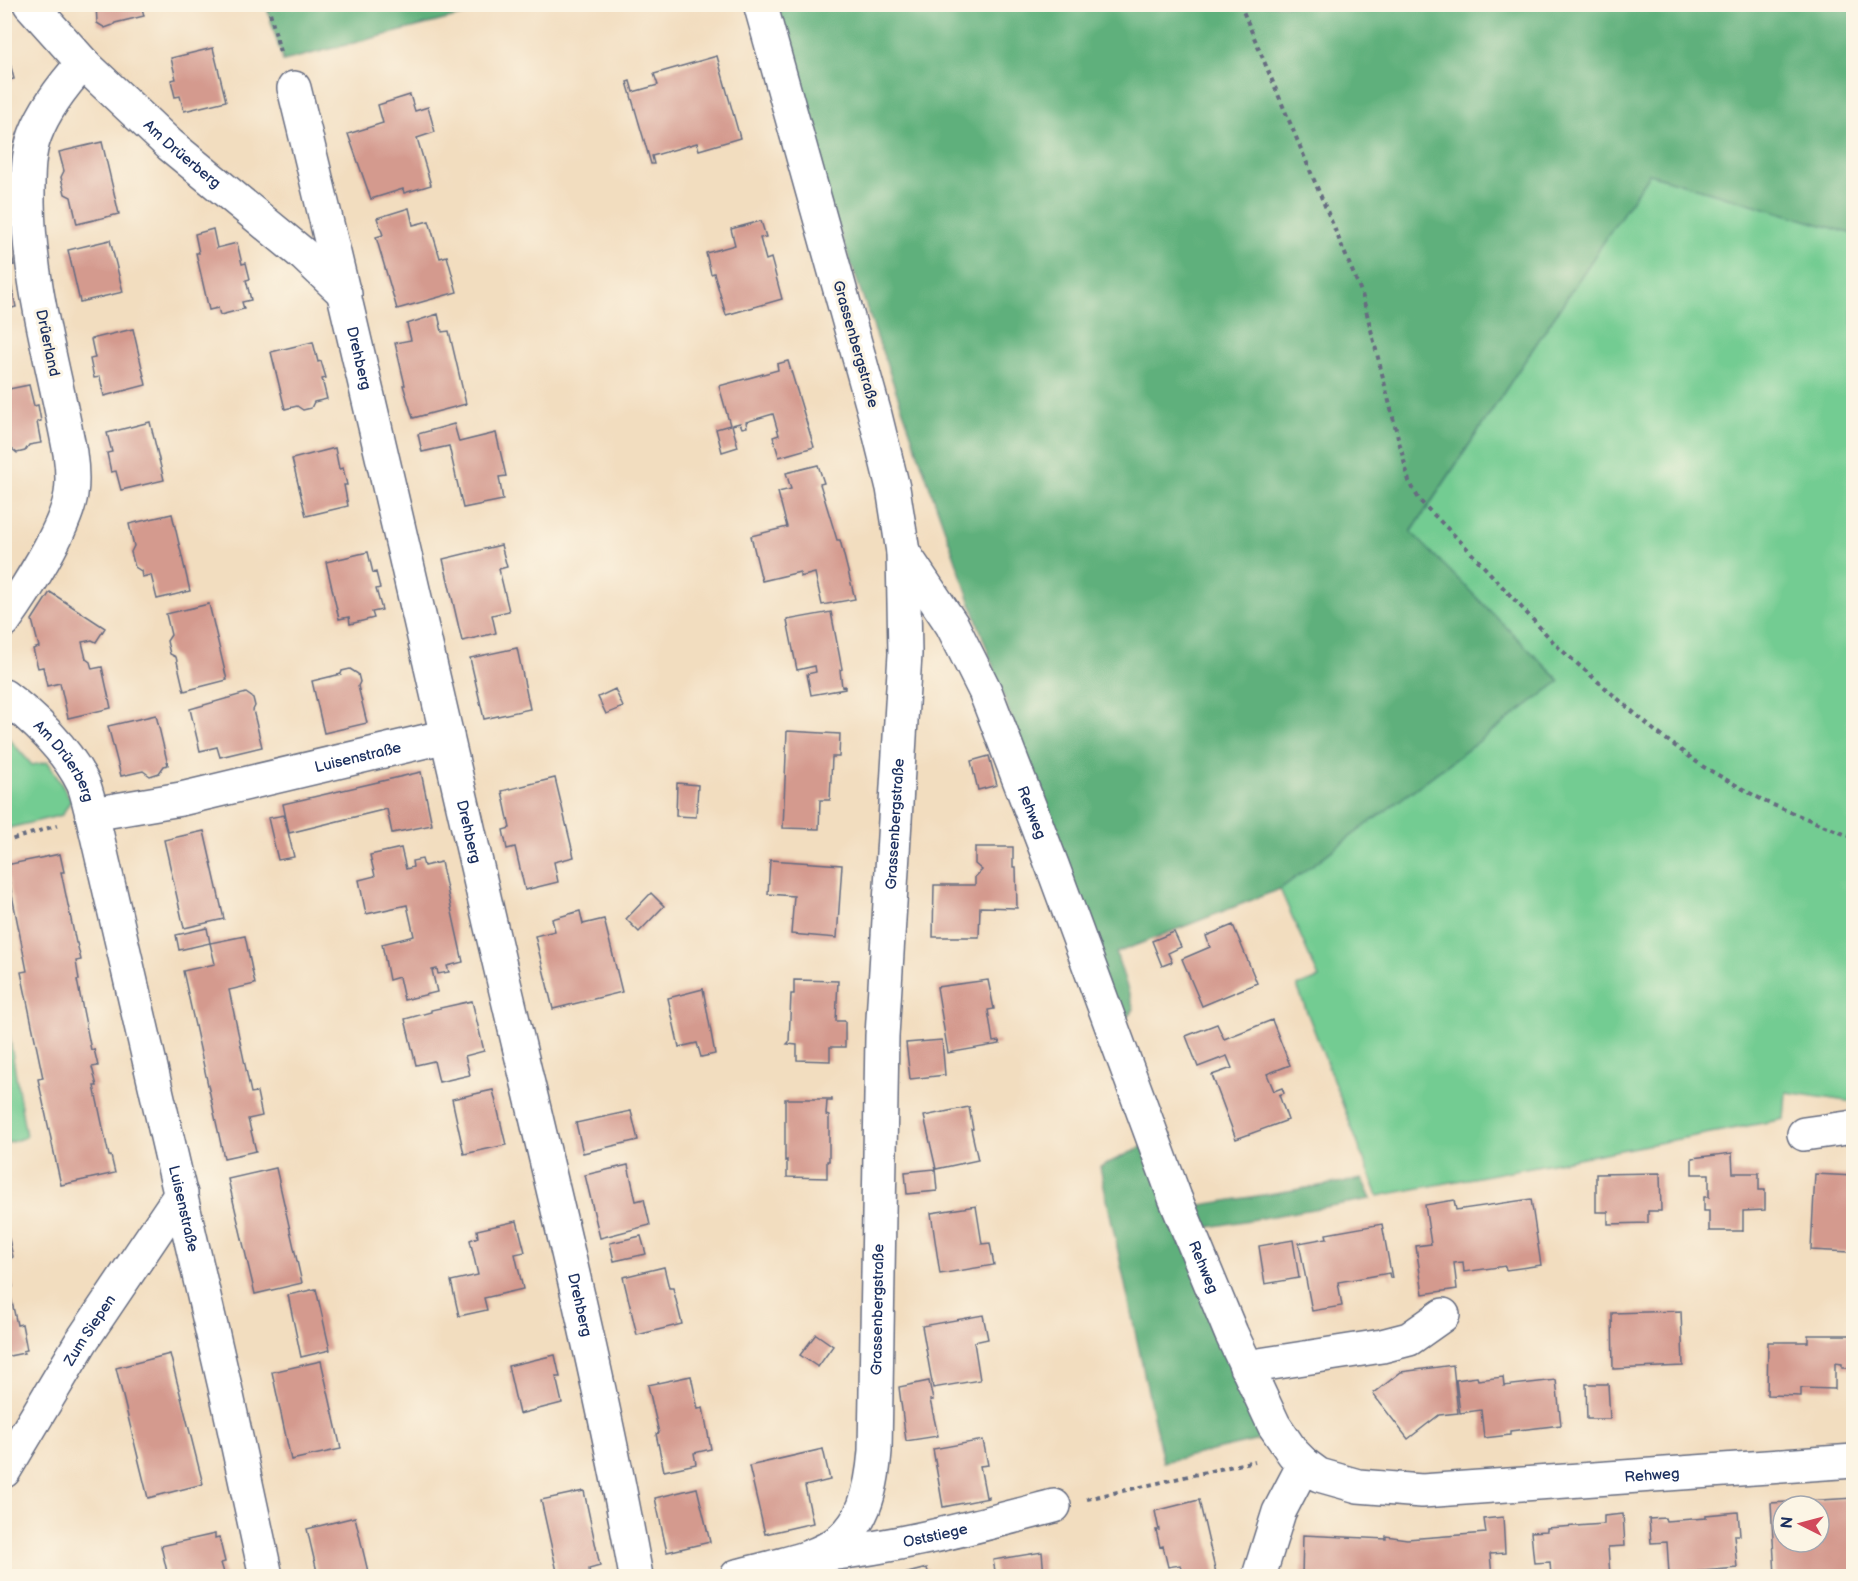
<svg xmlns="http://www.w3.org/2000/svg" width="1858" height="1581" font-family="'Balsamiq Sans',sans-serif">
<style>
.green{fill:#73cc92;stroke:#477e78;stroke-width:1.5}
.forest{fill:#5eb07c;stroke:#3c706d;stroke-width:1.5}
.building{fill:#d49a8e;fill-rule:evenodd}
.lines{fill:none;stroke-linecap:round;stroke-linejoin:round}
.minor-casing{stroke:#666c80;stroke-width:36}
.path{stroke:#666c80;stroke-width:4;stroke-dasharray:4.5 4.5;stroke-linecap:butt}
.minor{stroke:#fff;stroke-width:33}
.labels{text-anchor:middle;stroke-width:6;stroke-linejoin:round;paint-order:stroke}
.street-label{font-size:15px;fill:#1b2f5e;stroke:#fcf5e5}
</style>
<rect width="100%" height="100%" fill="#fcf5e5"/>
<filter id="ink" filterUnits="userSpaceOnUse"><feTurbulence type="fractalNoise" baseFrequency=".0167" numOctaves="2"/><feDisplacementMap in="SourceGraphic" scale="12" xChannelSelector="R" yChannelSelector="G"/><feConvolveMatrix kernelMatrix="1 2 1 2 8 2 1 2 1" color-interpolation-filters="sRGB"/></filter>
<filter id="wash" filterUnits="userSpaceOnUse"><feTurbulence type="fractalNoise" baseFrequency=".008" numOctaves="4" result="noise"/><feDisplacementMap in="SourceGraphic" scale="24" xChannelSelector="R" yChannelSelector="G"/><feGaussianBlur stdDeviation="1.35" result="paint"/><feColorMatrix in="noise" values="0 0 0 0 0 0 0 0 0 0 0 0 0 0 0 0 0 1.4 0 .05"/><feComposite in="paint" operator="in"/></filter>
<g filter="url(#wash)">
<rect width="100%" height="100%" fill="#f2ddbf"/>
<!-- green -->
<path class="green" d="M 1649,173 L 1853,234 L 1853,1102 L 1786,1092 L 1784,1119 L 1378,1196 L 1297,986 L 1319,978 L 1280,889 L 1560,681 L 1411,533 Z
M 5,734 L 32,765 L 48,762 L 71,800 L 62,815 L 5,829 Z
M 5,1009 L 26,1137 L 5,1144 L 4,1144 Z"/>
<!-- forest -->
<path class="forest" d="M 266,5 L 266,4 L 503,5 L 283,61 Z
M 760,5 L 1853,5 L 1853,234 L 1649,174 L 1411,532 L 1560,681 L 1280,889 L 1116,953 L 1134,1009 L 1122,1023 L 1097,961 Z
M 1146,1145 L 1264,1439 L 1163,1462 L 1100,1167 Z
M 1362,1179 L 1371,1199 L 1204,1228 L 1195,1206 Z"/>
<g id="blocks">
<!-- building -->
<path class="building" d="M 96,4 L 141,4 L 144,16 L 115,23 L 113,25 L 105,28 L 97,23 Z
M 4,39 L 14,79 L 4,81 Z
M 213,48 L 226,101 L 184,111 L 180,96 L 175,97 L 171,80 L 176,79 L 171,58 Z
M 717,56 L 740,138 L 699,150 L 697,143 L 652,156 L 654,164 L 651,164 L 627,82 L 630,81 L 633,92 L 658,85 L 654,74 Z
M 410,95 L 415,111 L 428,107 L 435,132 L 417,138 L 431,185 L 404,193 L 403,189 L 371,199 L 348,134 L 383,123 L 378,105 Z
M 102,142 L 119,214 L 77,224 L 71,197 L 65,194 L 61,177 L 64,171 L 59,152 Z
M 409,208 L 413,225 L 429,221 L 440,258 L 447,256 L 457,292 L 397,309 L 376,237 L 383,235 L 377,218 Z
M 761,221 L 766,237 L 760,238 L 766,260 L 771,258 L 782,299 L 726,315 L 714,273 L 711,274 L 706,253 L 735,245 L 731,229 Z
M 213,229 L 217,248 L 237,243 L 242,264 L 246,263 L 250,279 L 246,280 L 251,300 L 242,302 L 244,309 L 220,315 L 218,308 L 209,310 L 196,253 L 199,253 L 195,234 Z
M 110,240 L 123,292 L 80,302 L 68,250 Z
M 10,248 L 14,265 L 7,266 L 16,307 L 4,310 L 4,249 Z
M 438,314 L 442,332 L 449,331 L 466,404 L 413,418 L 403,385 L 405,385 L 395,343 L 411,340 L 407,324 Z
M 133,329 L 146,385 L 104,396 L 100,377 L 94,378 L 90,359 L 95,358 L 91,339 Z
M 313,342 L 318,362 L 321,361 L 326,378 L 322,379 L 327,399 L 314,402 L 311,408 L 303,410 L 297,406 L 285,409 L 271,352 Z
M 788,361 L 814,447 L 779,457 L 773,437 L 779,435 L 773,414 L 746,422 L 747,427 L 742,428 L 740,423 L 732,425 L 738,447 L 722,452 L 716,429 L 730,425 L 719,386 L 778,370 L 777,364 Z
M 29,385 L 34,406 L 38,405 L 41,421 L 37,422 L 41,443 L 29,445 L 25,451 L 17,453 L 12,449 L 4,451 L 4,390 Z
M 150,422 L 164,480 L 121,490 L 116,471 L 111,472 L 107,453 L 112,452 L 107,433 Z
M 454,424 L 459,442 L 496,433 L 506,476 L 499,477 L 503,500 L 463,508 L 449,446 L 422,452 L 418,434 Z
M 335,448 L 339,469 L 343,468 L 347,485 L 344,485 L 348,506 L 306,516 L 292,459 Z
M 818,465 L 824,483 L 820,484 L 837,540 L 840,540 L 855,599 L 822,605 L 815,573 L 800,577 L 800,572 L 762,581 L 751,536 L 787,527 L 778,492 L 791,489 L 786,473 Z
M 172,514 L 190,591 L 157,599 L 151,575 L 142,577 L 141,571 L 135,567 L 131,552 L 134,546 L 129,524 Z
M 501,545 L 507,567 L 499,569 L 509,611 L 492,615 L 496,633 L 462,641 L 443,559 Z
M 368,552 L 373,573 L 376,572 L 380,588 L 376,589 L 382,610 L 372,612 L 374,618 L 350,624 L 349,617 L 339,619 L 326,562 Z
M 50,592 L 105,628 L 96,642 L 92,640 L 82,642 L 86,659 L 90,662 L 92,669 L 102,667 L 111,708 L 68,718 L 60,683 L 47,686 L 43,667 L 38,668 L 33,649 L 39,647 L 32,620 Z
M 209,604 L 227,680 L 184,691 L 176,657 L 170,654 L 167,641 L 171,635 L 166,614 Z
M 831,612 L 842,669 L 840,670 L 842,687 L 845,686 L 845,689 L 811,695 L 807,674 L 816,672 L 815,666 L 797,670 L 787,620 Z
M 517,648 L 530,709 L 484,719 L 470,658 Z
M 350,669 L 358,674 L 360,682 L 358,686 L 367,723 L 324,733 L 312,681 L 341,674 L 342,671 Z
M 615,689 L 623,707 L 606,714 L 598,697 Z
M 246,693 L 253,698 L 255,706 L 253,710 L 262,747 L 220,757 L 217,747 L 200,751 L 190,709 Z
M 156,715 L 168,765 L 164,766 L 159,773 L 150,776 L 143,771 L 121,776 L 108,726 Z
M 787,731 L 840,734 L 839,757 L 832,757 L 830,800 L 820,800 L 819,829 L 783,828 Z
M 989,756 L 997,785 L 978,790 L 971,761 Z
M 421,772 L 432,825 L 392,833 L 387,809 L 289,833 L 283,804 Z
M 555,778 L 574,857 L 554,862 L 558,882 L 525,890 L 515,847 L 507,849 L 503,830 L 510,828 L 502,791 Z
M 677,783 L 698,785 L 696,817 L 676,816 Z
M 284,815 L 294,857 L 278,860 L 268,818 Z
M 204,831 L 224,919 L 184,928 L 164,840 Z
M 975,847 L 1013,847 L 1013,867 L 1016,867 L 1017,908 L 980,907 L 979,937 L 933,937 L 934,885 L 975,885 L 975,877 L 982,870 L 975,864 Z
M 401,848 L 406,869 L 413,867 L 412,861 L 422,859 L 424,866 L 441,862 L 463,962 L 447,966 L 449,972 L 438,974 L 437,969 L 432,970 L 437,992 L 404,1000 L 399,977 L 389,980 L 382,944 L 414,936 L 407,905 L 366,914 L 359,880 L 375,876 L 370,855 Z
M 60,854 L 64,872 L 61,872 L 76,943 L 77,943 L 81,960 L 76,961 L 79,980 L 77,980 L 91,1050 L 94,1049 L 98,1066 L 92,1067 L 97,1086 L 94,1086 L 109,1156 L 111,1156 L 115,1173 L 61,1185 L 38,1079 L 43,1078 L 21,972 L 27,971 L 6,865 Z
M 770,860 L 842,865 L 837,938 L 791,934 L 794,896 L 768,894 Z
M 651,893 L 664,906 L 639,932 L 626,919 Z
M 580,911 L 583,924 L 604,919 L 622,992 L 553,1009 L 535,936 L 555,931 L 552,919 Z
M 1233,925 L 1257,983 L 1202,1006 L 1182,959 L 1210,947 L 1206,936 Z
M 207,928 L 210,943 L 179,950 L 176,935 Z
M 1174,932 L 1181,947 L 1168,953 L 1172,962 L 1162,966 L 1152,941 Z
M 245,936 L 255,984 L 229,990 L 251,1093 L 257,1092 L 262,1116 L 248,1119 L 256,1151 L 224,1158 L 183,971 L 215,964 L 210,943 Z
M 794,980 L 838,981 L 836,1021 L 845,1021 L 845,1047 L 830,1047 L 830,1061 L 797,1060 L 797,1045 L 787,1044 L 789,1042 L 791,994 L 794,994 Z
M 988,980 L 994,1009 L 988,1010 L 993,1042 L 999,1041 L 1000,1044 L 948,1053 L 937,987 Z
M 703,989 L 715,1054 L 701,1057 L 697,1043 L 679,1047 L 668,998 Z
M 472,1001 L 484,1051 L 465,1056 L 470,1075 L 439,1082 L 434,1061 L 416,1065 L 405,1019 L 431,1012 L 431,1010 Z
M 1272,1020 L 1290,1065 L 1267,1074 L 1274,1091 L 1282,1088 L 1284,1093 L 1279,1095 L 1288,1120 L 1236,1139 L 1212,1075 L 1232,1068 L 1227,1056 L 1198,1067 L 1186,1036 L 1217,1024 L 1224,1039 Z
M 942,1040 L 945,1075 L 910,1079 L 906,1043 Z
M 493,1090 L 506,1145 L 464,1154 L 452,1099 Z
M 785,1099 L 832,1099 L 832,1101 L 827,1101 L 826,1115 L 829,1116 L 829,1161 L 827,1161 L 827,1178 L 787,1177 L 787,1160 L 785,1161 Z
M 969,1107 L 973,1129 L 971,1129 L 978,1160 L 936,1169 L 924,1116 Z
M 631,1111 L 638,1140 L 583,1153 L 576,1123 Z
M 1732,1153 L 1733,1173 L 1759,1173 L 1759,1190 L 1765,1190 L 1765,1210 L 1743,1211 L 1743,1231 L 1709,1231 L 1709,1211 L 1704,1211 L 1704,1197 L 1709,1197 L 1709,1174 L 1692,1174 L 1692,1158 Z
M 628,1165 L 636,1201 L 644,1199 L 650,1225 L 600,1238 L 585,1175 Z
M 276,1168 L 302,1283 L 255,1294 L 228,1179 Z
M 935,1169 L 937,1191 L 907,1194 L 905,1172 Z
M 1660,1173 L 1661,1211 L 1648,1211 L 1648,1223 L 1608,1224 L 1608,1212 L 1596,1212 L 1596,1174 Z
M 1815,1174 L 1854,1176 L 1854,1225 L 1852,1225 L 1850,1252 L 1811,1250 Z
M 1531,1199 L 1541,1265 L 1506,1270 L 1505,1266 L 1464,1272 L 1463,1262 L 1454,1263 L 1457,1289 L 1423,1294 L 1416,1246 L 1431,1244 L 1425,1205 L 1454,1200 L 1456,1210 Z
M 976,1206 L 982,1244 L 990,1243 L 994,1265 L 940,1274 L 931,1213 Z
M 517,1221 L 525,1252 L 515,1254 L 523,1289 L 484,1298 L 487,1310 L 459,1316 L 451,1281 L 478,1275 L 470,1240 L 478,1237 L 477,1230 Z
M 1382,1224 L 1392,1278 L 1390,1278 L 1389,1273 L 1338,1282 L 1342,1306 L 1312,1311 L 1299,1243 L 1327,1238 L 1326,1234 Z
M 641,1236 L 646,1254 L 614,1261 L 610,1243 Z
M 9,1239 L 13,1257 L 7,1261 L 13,1287 L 9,1288 L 17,1325 L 22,1324 L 27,1350 L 23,1351 L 24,1353 L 4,1357 L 4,1241 Z
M 1293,1240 L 1299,1278 L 1265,1284 L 1259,1246 Z
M 664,1267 L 669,1288 L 673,1288 L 682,1324 L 637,1335 L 623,1277 Z
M 316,1289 L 330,1350 L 301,1357 L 288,1295 Z
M 1681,1311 L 1683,1366 L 1613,1369 L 1612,1313 Z
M 983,1315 L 988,1339 L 974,1342 L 980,1380 L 933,1388 L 922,1326 Z
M 816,1334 L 833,1346 L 818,1367 L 800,1355 Z
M 1808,1335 L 1854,1335 L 1854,1368 L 1842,1368 L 1842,1364 L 1835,1363 L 1835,1389 L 1801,1388 L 1801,1396 L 1767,1395 L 1768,1342 L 1808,1342 Z
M 170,1354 L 203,1484 L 148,1498 L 116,1368 Z
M 555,1355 L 560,1377 L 556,1377 L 562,1403 L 519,1414 L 508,1366 Z
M 321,1361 L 341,1449 L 291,1460 L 272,1372 Z
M 1453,1365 L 1458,1413 L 1439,1415 L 1408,1439 L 1373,1394 L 1401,1372 Z
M 691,1376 L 698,1409 L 703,1408 L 711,1449 L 694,1453 L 696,1464 L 664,1471 L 656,1434 L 659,1433 L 648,1385 Z
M 1477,1377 L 1478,1380 L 1503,1377 L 1504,1386 L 1556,1380 L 1561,1425 L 1510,1431 L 1510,1435 L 1484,1438 L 1481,1410 L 1460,1413 L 1456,1380 Z
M 929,1381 L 933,1400 L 930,1400 L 938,1436 L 906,1441 L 899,1387 Z
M 1586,1384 L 1608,1384 L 1610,1419 L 1587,1419 Z
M 983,1440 L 988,1465 L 980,1466 L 986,1497 L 989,1496 L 989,1498 L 943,1507 L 933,1449 Z
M 823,1449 L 830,1480 L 805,1486 L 813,1523 L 765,1534 L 749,1466 Z
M 697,1488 L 710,1542 L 667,1552 L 655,1498 Z
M 584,1491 L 600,1566 L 589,1569 L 590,1576 L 558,1576 L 541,1500 Z
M 1854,1498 L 1854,1576 L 1775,1576 L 1771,1503 ZM 1783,1506 L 1819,1506 L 1819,1542 L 1783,1542 Z
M 1199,1500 L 1216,1573 L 1200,1576 L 1183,1576 L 1180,1565 L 1168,1567 L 1163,1546 L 1160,1547 L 1156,1530 L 1159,1530 L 1155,1511 Z
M 1738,1512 L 1740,1535 L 1734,1535 L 1737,1568 L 1669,1574 L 1667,1542 L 1651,1543 L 1649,1519 L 1665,1518 L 1666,1521 L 1706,1518 L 1706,1515 Z
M 1623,1514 L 1625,1546 L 1608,1547 L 1610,1575 L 1586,1576 L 1585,1573 L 1551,1576 L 1550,1562 L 1534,1563 L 1531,1532 L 1547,1531 L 1547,1528 L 1604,1524 L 1604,1516 Z
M 355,1517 L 369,1576 L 318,1576 L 307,1529 Z
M 1503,1517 L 1505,1553 L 1490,1554 L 1492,1576 L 1302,1576 L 1303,1535 L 1386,1539 L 1386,1536 L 1407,1539 L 1486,1533 L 1484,1519 Z
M 215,1534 L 215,1538 L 219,1537 L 225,1562 L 221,1563 L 225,1576 L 168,1576 L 161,1546 Z
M 1042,1552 L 1044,1576 L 996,1576 L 993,1560 Z
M 927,1568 L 929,1576 L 896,1576 Z"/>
</g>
</g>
<g filter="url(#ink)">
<use href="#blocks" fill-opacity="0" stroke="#666c80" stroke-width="1.5"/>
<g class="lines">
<defs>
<g id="minor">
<path id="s1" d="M 30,4 L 83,63 L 170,145 L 304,255 L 345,294"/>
<path id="s2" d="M 294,88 C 364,371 428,656 494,940 C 543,1151 598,1363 636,1576"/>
<path id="s3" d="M 903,552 L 952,625 L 985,691 L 1052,865 L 1175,1198 L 1231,1333 L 1274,1425 L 1293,1453 L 1304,1464 L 1319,1475 L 1358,1486 L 1422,1491 L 1854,1461"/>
<path d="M 4,621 C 25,592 66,528 71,494 C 73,480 72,467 70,453 C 55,370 29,287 28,202 C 28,180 27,156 35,135 C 45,108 64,84 83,63"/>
<path id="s4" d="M 4,696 C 34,718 66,749 83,783 C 87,792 89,804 92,814 L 226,1391 L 266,1576"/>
<path id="s5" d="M 92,814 L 181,799 L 447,736"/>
<path d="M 1804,1134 L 1854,1127"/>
<path d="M 1246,1367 L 1382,1346 L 1409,1339 L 1443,1315"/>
<path id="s6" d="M 4,1471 L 81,1342 L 181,1194"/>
<path id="s7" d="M 820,1555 C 900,1547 977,1526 1054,1506"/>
<path id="s8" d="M 737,1576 C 823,1554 867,1554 875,1451 L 882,1036 L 905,654 L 903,552 L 893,488 L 874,411 L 761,7"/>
<path d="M 1259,1576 L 1279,1512 L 1304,1464"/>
</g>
</defs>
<!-- minor casing -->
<use href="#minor" class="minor-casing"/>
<!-- path -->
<path class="path" d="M 268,4 L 281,56
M 1240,4 L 1362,294 L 1409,481 L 1420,501 L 1463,544 L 1558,647 L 1655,731 L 1702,766 L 1766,802 L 1854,838
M 4,842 L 58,825
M 1087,1499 L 1255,1461"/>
<!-- minor -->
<use href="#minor" class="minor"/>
</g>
</g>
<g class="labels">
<!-- street labels -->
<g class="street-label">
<text dy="5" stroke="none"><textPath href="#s1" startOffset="214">Am Drüerberg</textPath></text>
<text transform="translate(48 343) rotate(78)" y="5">Drüerland</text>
<text transform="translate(856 344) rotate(74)" y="5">Grassenbergstraße</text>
<text dy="5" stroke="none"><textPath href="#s2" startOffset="278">Drehberg</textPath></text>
<text dy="5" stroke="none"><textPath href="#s5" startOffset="272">Luisenstraße</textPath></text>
<text dy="5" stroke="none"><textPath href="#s4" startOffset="90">Am Drüerberg</textPath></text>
<text dy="5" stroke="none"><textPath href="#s3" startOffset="292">Rehweg</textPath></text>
<text dy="5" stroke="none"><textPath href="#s8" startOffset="836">Grassenbergstraße</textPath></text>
<text dy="5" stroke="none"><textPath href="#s2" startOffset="764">Drehberg</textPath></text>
<text dy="5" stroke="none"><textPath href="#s4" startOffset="556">Luisenstraße</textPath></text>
<text dy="5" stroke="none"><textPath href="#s3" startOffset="778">Rehweg</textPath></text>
<text dy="5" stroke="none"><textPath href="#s2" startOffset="1250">Drehberg</textPath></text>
<text dy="5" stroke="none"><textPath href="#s8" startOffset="350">Grassenbergstraße</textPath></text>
<text dy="5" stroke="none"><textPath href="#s6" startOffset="165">Zum Siepen</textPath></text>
<text dy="5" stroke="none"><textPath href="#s3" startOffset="1354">Rehweg</textPath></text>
<text dy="5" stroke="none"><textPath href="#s7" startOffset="117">Oststiege</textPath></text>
</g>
</g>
<!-- margin -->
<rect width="1858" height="1581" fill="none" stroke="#fcf5e5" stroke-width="24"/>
<!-- north arrow -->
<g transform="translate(1801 1524) rotate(276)"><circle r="28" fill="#fcf5e5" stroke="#a2a6af" stroke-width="1.5"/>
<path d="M0-4.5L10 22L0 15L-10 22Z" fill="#d1495b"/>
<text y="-9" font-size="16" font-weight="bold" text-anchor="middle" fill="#1b2f5e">N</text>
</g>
</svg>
